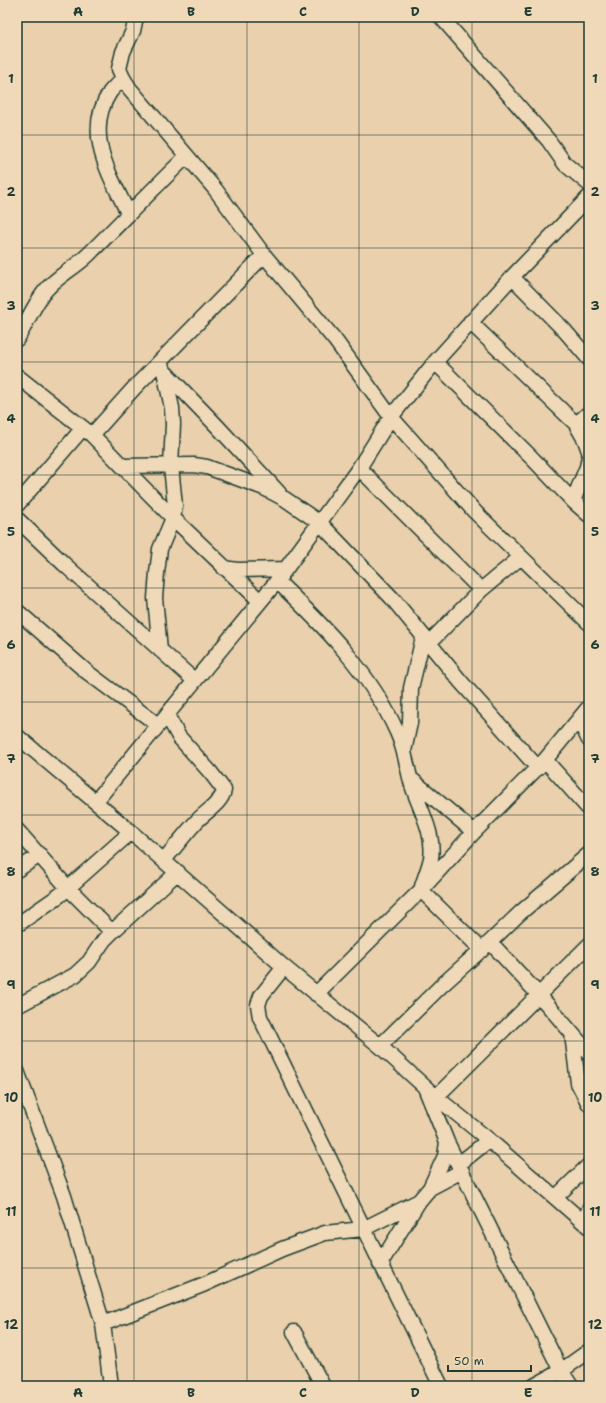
<svg xmlns="http://www.w3.org/2000/svg" width="606" height="1403" font-family="'Shantell Sans',sans-serif">
<style>
.lines{fill:none;stroke-linecap:round;stroke-linejoin:round}
.minor-casing{stroke:#1f3d34;stroke-width:17}
.minor{stroke:#efd9b8;stroke-width:14}
.grid{fill:none;stroke:#1f3d34;stroke-width:1;stroke-opacity:0.55}
.neatline{fill:none;stroke:#1f3d34;stroke-width:1.5}
.grid-label{font-size:13px;text-anchor:middle;font-weight:bold;fill:#1f3d34}
</style>
<rect width="100%" height="100%" fill="#ead0ac"/>
<filter id="ink" filterUnits="userSpaceOnUse"><feTurbulence type="fractalNoise" baseFrequency=".025" numOctaves="2"/><feDisplacementMap in="SourceGraphic" scale="8" xChannelSelector="R" yChannelSelector="G"/><feConvolveMatrix kernelMatrix="1 2 1 2 8 2 1 2 1" color-interpolation-filters="sRGB"/></filter>
<g filter="url(#ink)">
<g class="lines">
<defs>
<path id="minor" d="M 136,17 L 133,31 L 123,52 L 119,69 L 123,78 L 130,89 L 215,189 L 264,255 L 335,340 L 391,417 L 475,512 L 589,623
M 441,17 L 549,141 L 565,164 L 589,184
M 123,78 C 119,83 114,87 110,92 C 83,133 110,175 128,213
M 512,277 L 565,331 L 589,359
M 470,322 L 576,424 L 585,440 L 589,451
M 17,339 C 27,323 33,306 45,291 C 57,276 75,268 89,254 C 122,221 154,188 187,156
M 159,362 L 164,371 L 172,408 L 173,424 L 171,466 L 175,506 L 173,518 L 160,549 L 157,573 L 155,598 L 160,650
M 435,362 L 532,458 L 573,501 L 589,515
M 164,371 L 217,426 L 279,493
M 17,376 L 92,435 L 173,518 L 260,601
M 576,424 L 589,413
M 92,435 L 134,388 L 264,255
M 122,466 L 194,465 L 207,467 L 264,488 L 285,499 L 320,523 L 392,598 L 461,682 L 538,768
M 359,468 L 481,590
M 573,501 L 587,467 L 589,457
M 17,505 L 83,428
M 17,519 L 64,564 L 195,681
M 224,568 L 237,570 L 285,569
M 277,581 C 324,626 370,672 397,732 C 405,749 407,768 412,785 C 419,807 435,834 431,858 C 429,868 424,879 421,890 L 482,950
M 17,611 L 87,672 L 158,725
M 428,644 L 481,590 L 521,557
M 579,720 L 589,740
M 17,736 L 131,832 L 284,967 L 380,1046 L 436,1097 L 489,1140 L 589,1227
M 404,751 L 410,723 L 411,688 L 423,638
M 545,760 L 589,809
M 410,778 L 474,832
M 96,801 L 277,581 L 359,468 L 391,417 L 435,362 L 512,277 L 589,197
M 17,830 L 68,888 L 112,932
M 164,860 C 175,847 185,834 197,821 C 205,812 222,803 224,790 L 211,773 L 179,737 L 167,715
M 17,870 L 40,855
M 17,925 L 60,895 L 131,832
M 490,942 L 539,995 L 589,1053
M 284,967 L 261,996 L 258,1005 L 260,1017 L 441,1386
M 316,994 L 421,890 L 474,832 L 545,760 L 589,707
M 17,1006 L 75,975 L 89,962 L 104,940 L 112,932 L 178,872
M 572,1034 L 578,1083 L 589,1104
M 380,1046 L 441,986 L 490,942 L 520,913 L 589,854
M 17,1071 L 64,1196 L 103,1324 L 111,1386
M 426,1090 L 447,1142 L 561,1371 L 571,1386
M 436,1097 L 589,945
M 459,1164 L 489,1140
M 430,1188 L 462,1171
M 556,1197 L 589,1165
M 584,1223 L 589,1209
M 380,1264 L 419,1201 L 430,1188 L 445,1156 L 447,1142
M 103,1324 L 205,1284 L 282,1249 L 325,1233 L 363,1229 L 419,1201
M 294,1332 L 323,1386
M 534,1386 L 561,1371 L 589,1351"/>
</defs>
<!-- minor casing -->
<use href="#minor" class="minor-casing"/>
<!-- minor -->
<use href="#minor" class="minor"/>
</g>
</g>
<!-- grid -->
<path class="grid" d="M 134,17 L 134,1386M 247,17 L 247,1386M 359,17 L 359,1386M 472,17 L 472,1386M 17,135 L 589,135M 17,248 L 589,248M 17,362 L 589,362M 17,475 L 589,475M 17,588 L 589,588M 17,702 L 589,702M 17,815 L 589,815M 17,928 L 589,928M 17,1041 L 589,1041M 17,1154 L 589,1154M 17,1268 L 589,1268"/>
<!-- margin -->
<rect width="606" height="1403" fill="none" stroke="#efd9b8" stroke-width="44"/>
<!-- scale -->
<path d="M448 1365v6h83v-6" fill="none" stroke="#1f3d34" stroke-width="2"/>
<text x="454" y="1365" font-size="12" fill="#1f3d34" stroke="#efd9b8" stroke-width="3" paint-order="stroke">50 m</text>
<rect x="22" y="22" width="562" height="1359" class="neatline"/>
<g class="grid-label">
<text x="78" y="16">A</text>
<text x="191" y="16">B</text>
<text x="303" y="16">C</text>
<text x="415" y="16">D</text>
<text x="528" y="16">E</text>
<text x="11" y="83">1</text>
<text x="595" y="83">1</text>
<text x="11" y="196">2</text>
<text x="595" y="196">2</text>
<text x="11" y="310">3</text>
<text x="595" y="310">3</text>
<text x="11" y="423">4</text>
<text x="595" y="423">4</text>
<text x="11" y="536">5</text>
<text x="595" y="536">5</text>
<text x="11" y="649">6</text>
<text x="595" y="649">6</text>
<text x="11" y="763">7</text>
<text x="595" y="763">7</text>
<text x="11" y="876">8</text>
<text x="595" y="876">8</text>
<text x="11" y="989">9</text>
<text x="595" y="989">9</text>
<text x="11" y="1102">10</text>
<text x="595" y="1102">10</text>
<text x="11" y="1216">11</text>
<text x="595" y="1216">11</text>
<text x="11" y="1329">12</text>
<text x="595" y="1329">12</text>
<text x="78" y="1397">A</text>
<text x="191" y="1397">B</text>
<text x="303" y="1397">C</text>
<text x="415" y="1397">D</text>
<text x="528" y="1397">E</text>
</g>
</svg>
